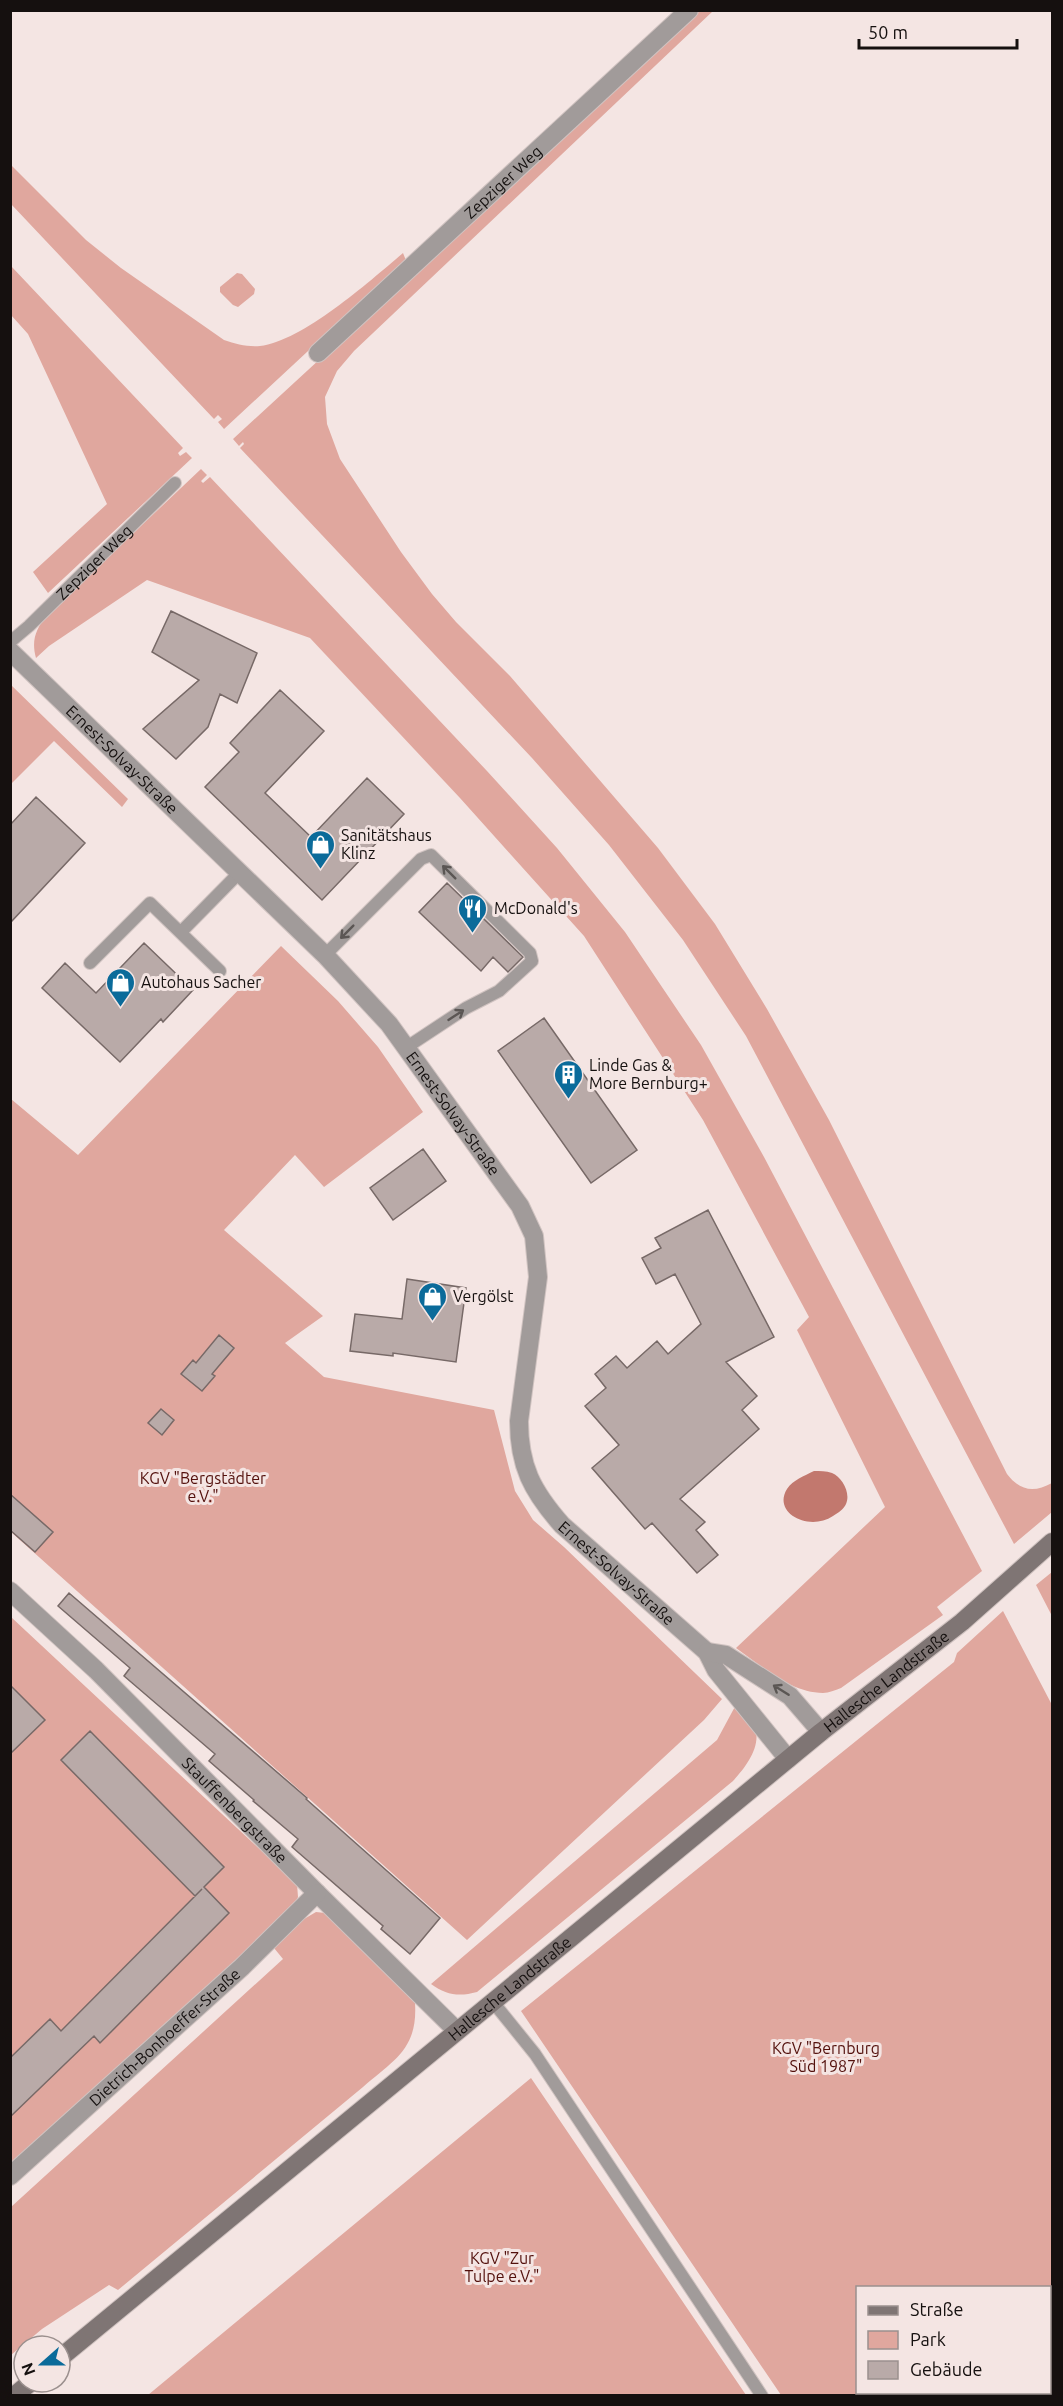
<svg xmlns="http://www.w3.org/2000/svg" width="1063" height="2406" font-family="Ubuntu,sans-serif">
<style>
.green{fill:#e0a79e;fill-rule:evenodd}
.water{fill:#c2786e}
.building{fill:#b9aaa8;stroke:#776967;stroke-width:1.5}
.lines{fill:none;stroke-linecap:round;stroke-linejoin:round}
.lane-casing{stroke:#d0c3c1;stroke-width:14}
.street-casing{stroke:#d0c3c1;stroke-width:20}
.secondary-casing{stroke:#d0c3c1;stroke-width:20}
.lane{stroke:#a19b9a;stroke-width:12}
.street{stroke:#a19b9a;stroke-width:18}
.secondary{stroke:#7f7574;stroke-width:18}
.oneway{stroke:#5b5654}
.labels{text-anchor:middle;stroke-width:6;stroke-linejoin:round;paint-order:stroke}
.street-label{font-size:16px;fill:#15100f;stroke:#f4e5e3}
.poi-label{font-size:16px;fill:#15100f;stroke:#f4e5e3;text-anchor:start}
.park-label{font-size:16px;fill:#53100c;stroke:#f4e5e3}
</style>
<rect width="100%" height="100%" fill="#f4e5e3"/>
<!-- green -->
<path class="green" d="M 698,11 L 713,11 L 354,351 L 337,371 L 325,397 L 327,424 L 340,459 L 401,552 L 432,594 L 456,622 L 510,676 L 658,848 L 715,924 L 767,1009 L 829,1120 L 1007,1474 C 1020,1491 1034,1493 1052,1483 L 1052,1512 L 1014,1544 L 746,1036 L 683,940 L 609,845 L 532,758 L 240,448 L 244,444 L 243,442 L 239,446 L 233,439 Z
M 10,164 L 86,240 L 121,268 L 224,340 C 236,344 247,347 260,346 C 303,341 370,281 403,253 L 407,263 L 378,286 L 224,429 L 218,422 L 222,419 L 218,415 L 214,419 L 11,204 Z
M 11,266 L 183,448 L 178,453 L 180,456 L 186,452 L 192,458 L 48,593 L 33,572 L 107,504 L 28,334 L 11,315 Z
M 237,273 L 242,274 L 255,289 L 254,294 L 238,307 L 233,305 L 220,292 L 220,287 Z
M 201,469 L 207,475 L 201,481 L 203,483 L 210,477 L 487,771 L 557,848 L 625,932 L 701,1045 L 764,1157 L 982,1571 L 937,1607 L 943,1615 L 841,1688 C 835,1690 829,1693 823,1693 C 790,1693 762,1666 736,1648 L 885,1507 L 797,1330 L 809,1317 L 703,1120 L 584,936 L 460,798 L 310,638 L 147,580 L 49,646 L 36,658 C 31,640 36,629 47,615 Z
M 10,684 L 128,799 L 122,807 L 54,741 L 11,784 Z
M 281,946 L 338,1001 L 378,1047 L 423,1112 L 324,1187 L 295,1155 L 224,1230 L 323,1316 L 285,1343 L 324,1377 L 494,1410 L 515,1491 L 533,1520 L 564,1547 L 722,1699 L 704,1720 L 467,1940 L 11,1532 L 11,1099 L 78,1155 Z
M 1052,1572 L 1052,1616 L 1036,1585 Z
M 1003,1611 L 1052,1705 L 1052,2395 L 781,2395 L 521,2011 L 954,1662 L 957,1653 ZM 858,2288 L 1050,2288 L 1050,2392 L 858,2392 Z
M 11,1617 L 297,1884 L 298,1897 L 293,1909 L 11,2168 Z
M 738,1701 C 743,1708 750,1716 754,1725 C 763,1745 746,1767 733,1781 L 477,1992 C 459,1997 446,1995 431,1984 L 717,1740 Z
M 316,1912 L 325,1913 L 415,2003 C 418,2049 394,2060 363,2087 L 118,2290 L 109,2285 L 42,2329 L 11,2355 L 11,2207 L 283,1959 L 274,1948 L 304,1919 Z
M 531,2078 L 746,2395 L 148,2395 Z"/>
<!-- water -->
<path class="water" d="M 814,1471 C 820,1471 826,1471 832,1473 C 842,1477 851,1493 846,1504 C 844,1509 838,1513 833,1516 C 809,1532 772,1513 787,1489 C 793,1480 804,1476 814,1471 Z"/>
<!-- building -->
<path class="building" d="M 171,611 L 257,653 L 237,703 L 220,694 L 208,727 L 176,759 L 143,729 L 199,680 L 152,652 Z
M 280,690 L 324,731 L 265,793 L 311,837 L 367,778 L 404,814 L 322,900 L 205,787 L 239,752 L 230,743 Z
M 36,797 L 85,843 L 10,923 L 10,825 Z
M 447,883 L 523,957 L 508,972 L 493,957 L 481,971 L 419,912 Z
M 144,943 L 193,990 L 163,1022 L 161,1019 L 120,1062 L 42,988 L 65,963 L 96,993 Z
M 544,1018 L 637,1150 L 591,1183 L 498,1051 Z
M 423,1149 L 446,1181 L 393,1220 L 370,1188 Z
M 708,1210 L 774,1337 L 726,1362 L 757,1396 L 742,1410 L 759,1429 L 680,1499 L 705,1522 L 696,1530 L 718,1555 L 697,1573 L 652,1523 L 645,1529 L 592,1468 L 619,1445 L 585,1406 L 606,1388 L 595,1374 L 616,1356 L 627,1368 L 657,1341 L 668,1354 L 701,1324 L 675,1274 L 656,1284 L 642,1258 L 661,1248 L 655,1238 Z
M 407,1279 L 466,1288 L 456,1362 L 393,1353 L 393,1356 L 350,1351 L 355,1314 L 402,1319 Z
M 219,1335 L 234,1348 L 212,1374 L 215,1376 L 202,1391 L 181,1374 L 193,1360 L 196,1363 Z
M 161,1409 L 174,1420 L 162,1435 L 148,1423 Z
M 10,1494 L 53,1532 L 35,1552 L 10,1530 Z
M 69,1593 L 307,1798 L 306,1799 L 440,1918 L 410,1954 L 381,1929 L 383,1926 L 292,1847 L 298,1839 L 253,1801 L 254,1800 L 209,1761 L 215,1754 L 124,1676 L 130,1668 L 58,1606 Z
M 10,1685 L 45,1720 L 10,1754 Z
M 90,1731 L 224,1867 L 204,1887 L 229,1913 L 100,2043 L 94,2036 L 10,2117 L 10,2058 L 50,2019 L 61,2031 L 202,1889 L 195,1896 L 61,1760 Z"/>
<g class="lines">
<defs>
<g id="lane">
<path id="s1" d="M 10,642 L 29,626 L 175,483"/>
<path d="M 181,932 L 240,872"/>
<path d="M 325,955 L 421,859 L 431,855 L 530,953 L 532,961 L 499,991 L 466,1008 L 407,1047"/>
<path d="M 90,963 L 150,903 L 220,971"/>
<path d="M 493,2002 L 535,2054 L 762,2396"/>
</g>
<g id="street">
<path id="s2" d="M 318,353 L 689,10"/>
<path id="s3" d="M 10,651 L 325,955 L 389,1024 L 520,1206 L 534,1236 L 538,1277 L 519,1421 C 519,1466 532,1491 562,1525 L 707,1652 L 716,1670 L 788,1759"/>
<path id="s4" d="M 10,1591 L 96,1670 L 317,1893 L 457,2031"/>
<path d="M 707,1652 L 726,1655 L 790,1696 L 821,1732"/>
<path id="s5" d="M 10,2176 L 242,1967 L 317,1893"/>
</g>
<g id="secondary">
<path id="s6" d="M 60,2358 L 821,1732 L 962,1622 L 1052,1542"/>
<path d="M 14,2396 L 31,2382"/>
</g>
</defs>
<!-- lane casing -->
<use href="#lane" class="lane-casing"/>
<!-- street casing -->
<use href="#street" class="street-casing"/>
<!-- secondary casing -->
<use href="#secondary" class="secondary-casing"/>
<!-- lane -->
<use href="#lane" class="lane"/>
<!-- street -->
<use href="#street" class="street"/>
<!-- secondary -->
<use href="#secondary" class="secondary"/>
</g>
<!-- one-way arrows -->
<defs><path id="oneway-shaft" d="M-6 0H5M1.5-3L5.5 0L1.5 3" fill="none" stroke-width="1.6" stroke-linecap="round" stroke-linejoin="round" transform="scale(1.5)"/></defs>
<g class="oneway">
<use href="#oneway-shaft" transform="translate(449 872) rotate(-135)"/>
<use href="#oneway-shaft" transform="translate(347 932) rotate(135)"/>
<use href="#oneway-shaft" transform="translate(456 1015) rotate(-33)"/>
<use href="#oneway-shaft" transform="translate(781 1690) rotate(-148)"/>
</g>
<!-- icons -->
<defs>
<symbol id="shop-pin" viewBox="-11 -11 22 30"><path d="M0 17L-7.5 6A9.5 9.5 0 1 1 7.5 6Z" fill="#0b6b9a" stroke="#f4e5e3"/><path d="M-5-2.5h2.3a2.7 3.5 0 0 1 5.4 0H5L5.5 6h-11ZM-1.5-2.5h3a1.5 2.3 0 0 0-3 0Z" fill="#fff"/></symbol>
<symbol id="restaurant-pin" viewBox="-11 -11 22 30"><path d="M0 17L-7.5 6A9.5 9.5 0 1 1 7.5 6Z" fill="#0b6b9a" stroke="#f4e5e3"/><path d="M-5-6h1v4h1v-4h1v4h1v-4h1v5L-1.5 .5V6h-2V.5L-5-1ZM5-6V6H3V1.5H1.5Q1.5-4 5-6Z" fill="#fff"/></symbol>
<symbol id="building-pin" viewBox="-11 -11 22 30"><path d="M0 17L-7.5 6A9.5 9.5 0 1 1 7.5 6Z" fill="#0b6b9a" stroke="#f4e5e3"/><path d="M-4-6H4V6H1V3H-1V6H-4ZM-2.5-4.3h1.7v1.8h-1.7ZM.8-4.3h1.7v1.8H.8ZM-2.5-1h1.7V.8h-1.7ZM.8-1h1.7V.8H.8Z" fill="#fff"/></symbol>
</defs>
<g fill-rule="evenodd">
<use href="#shop-pin" x="304" y="828" width="33" height="45"/>
<use href="#restaurant-pin" x="456" y="892" width="33" height="45"/>
<use href="#shop-pin" x="104" y="966" width="33" height="45"/>
<use href="#building-pin" x="552" y="1058" width="33" height="45"/>
<use href="#shop-pin" x="416" y="1280" width="33" height="45"/>
</g>
<g class="labels">
<!-- street labels -->
<g class="street-label">
<text dy="6" stroke="none"><textPath href="#s2" startOffset="252">Zepziger Weg</textPath></text>
<text dy="6" stroke="none"><textPath href="#s1" startOffset="116">Zepziger Weg</textPath></text>
<text dy="6" stroke="none"><textPath href="#s3" startOffset="156">Ernest-Solvay-Straße</textPath></text>
<text dy="6" stroke="none"><textPath href="#s3" startOffset="642">Ernest-Solvay-Straße</textPath></text>
<text dy="6" stroke="none"><textPath href="#s3" startOffset="1164">Ernest-Solvay-Straße</textPath></text>
<text dy="6" stroke="none"><textPath href="#s6" startOffset="1068">Hallesche Landstraße</textPath></text>
<text dy="6" stroke="none"><textPath href="#s4" startOffset="314">Stauffenbergstraße</textPath></text>
<text dy="6" stroke="none"><textPath href="#s6" startOffset="582">Hallesche Landstraße</textPath></text>
<text dy="6" stroke="none"><textPath href="#s5" startOffset="208">Dietrich-Bonhoeffer-Straße</textPath></text>
</g>
<!-- poi labels -->
<g class="poi-label">
<text x="341" y="841">Sanitätshaus<tspan x="341" dy="18">Klinz</tspan></text>
<text x="494" y="914">McDonald's</text>
<text x="141" y="988">Autohaus Sacher</text>
<text x="589" y="1071">Linde Gas &amp;<tspan x="589" dy="18">More Bernburg+</tspan></text>
<text x="453" y="1302">Vergölst</text>
</g>
<!-- park labels -->
<g class="park-label">
<text x="203" y="1484">KGV "Bergstädter<tspan x="203" dy="18">e.V."</tspan></text>
<text x="826" y="2054">KGV "Bernburg<tspan x="826" dy="18">Süd 1987"</tspan></text>
<text x="502" y="2264">KGV "Zur<tspan x="502" dy="18">Tulpe e.V."</tspan></text>
</g>
</g>
<!-- border -->
<rect width="1063" height="2406" fill="none" stroke="#15100f" stroke-width="24"/>
<!-- legend -->
<rect x="856" y="2286" width="195" height="108" fill="#f4e5e3" stroke="#9b908e" stroke-width="1.5"/>
<rect x="868" y="2306" width="30" height="9" fill="#7f7574" stroke="#9b908e" stroke-width="1.5"/>
<text x="910" y="2316" font-size="18" fill="#15100f">Straße</text>
<rect x="868" y="2331" width="30" height="18" fill="#e0a79e" stroke="#9b908e" stroke-width="1.5"/>
<text x="910" y="2346" font-size="18" fill="#15100f">Park</text>
<rect x="868" y="2361" width="30" height="18" fill="#b9aaa8" stroke="#9b908e" stroke-width="1.5"/>
<text x="910" y="2376" font-size="18" fill="#15100f">Gebäude</text>
<!-- north arrow -->
<g transform="translate(42 2364) rotate(249)"><circle r="28" fill="#f4e5e3" stroke="#9b908e" stroke-width="1.5"/>
<path d="M0-4.5L10 22L0 15L-10 22Z" fill="#0b6b9a"/>
<text y="-9" font-size="16" font-weight="bold" text-anchor="middle" fill="#15100f">N</text>
</g>
<!-- scale -->
<path d="M859 39v9h158v-9" fill="none" stroke="#15100f" stroke-width="3"/>
<text x="868" y="39" font-size="18" fill="#15100f" stroke="#f4e5e3" stroke-width="4.5" paint-order="stroke">50 m</text>
</svg>
